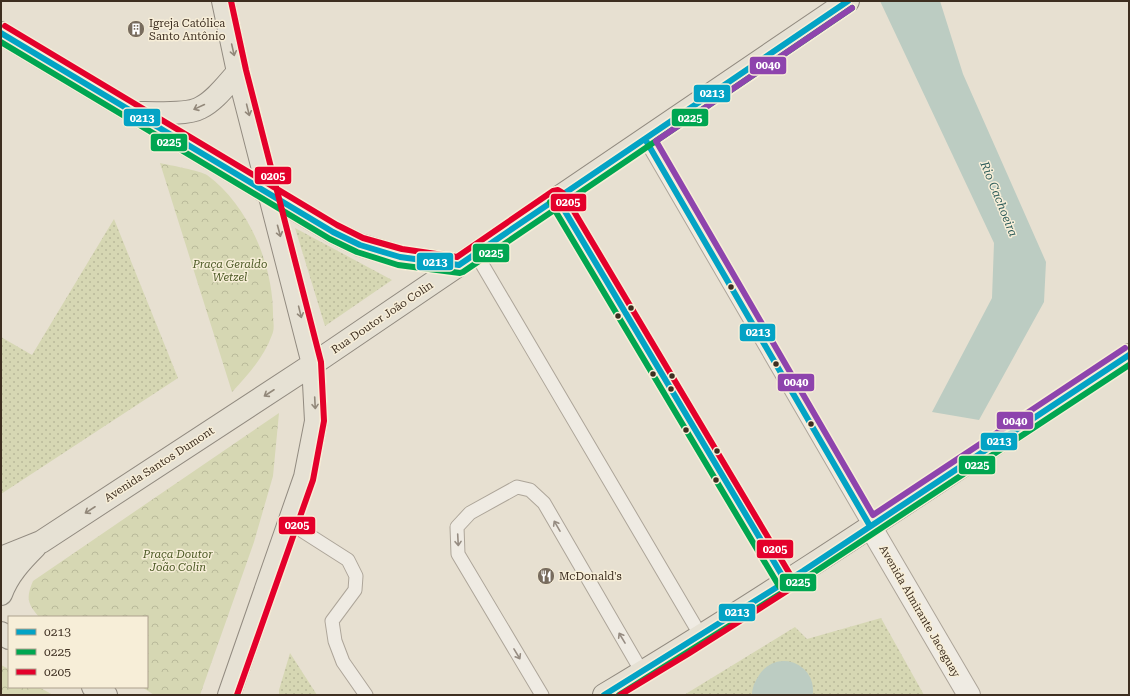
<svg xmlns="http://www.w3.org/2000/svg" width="1130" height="696" font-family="'Roboto Serif',serif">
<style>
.grass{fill:url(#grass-dots)}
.park{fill:url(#park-crowns)}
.water{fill:#bcccc2}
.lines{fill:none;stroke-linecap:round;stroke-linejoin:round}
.river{stroke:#bcccc2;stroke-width:58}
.lane-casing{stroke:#ada599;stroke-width:15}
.street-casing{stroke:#ada599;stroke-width:24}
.secondary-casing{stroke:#9c958a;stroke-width:24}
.primary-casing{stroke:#928b80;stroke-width:24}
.lane{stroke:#efebe3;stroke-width:13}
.street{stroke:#efebe3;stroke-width:22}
.secondary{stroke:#efebe3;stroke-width:22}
.primary{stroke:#e6e1d4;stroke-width:22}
.bus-1-casing{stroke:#f7eed8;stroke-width:9}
.bus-2-casing{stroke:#f7eed8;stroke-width:9}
.bus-3-casing{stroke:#f7eed8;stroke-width:9}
.bus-4-casing{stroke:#f7eed8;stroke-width:9}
.bus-1{stroke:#03a3c5;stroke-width:6}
.bus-2{stroke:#00a651;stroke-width:6}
.bus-3{stroke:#e4002b;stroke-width:6}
.bus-4{stroke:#8e44ad;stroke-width:6}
.oneway{stroke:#92887a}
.oneway2{stroke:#968c82}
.bus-dot{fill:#3d2e20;stroke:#f7eed8;stroke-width:1.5}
.labels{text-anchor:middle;stroke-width:3;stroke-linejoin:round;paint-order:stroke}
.poi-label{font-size:11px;fill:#3d2e20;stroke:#f7eed8;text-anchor:start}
.park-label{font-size:11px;font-style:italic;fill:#4d5a26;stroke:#f7eed8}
.street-label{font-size:11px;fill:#3d2e20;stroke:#f7eed8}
.water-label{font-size:12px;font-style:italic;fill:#2f5d5a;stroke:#f7eed8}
.line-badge{stroke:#f7eed8;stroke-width:1.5}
.badge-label{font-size:11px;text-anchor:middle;font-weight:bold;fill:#fff}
</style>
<defs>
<pattern id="grass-dots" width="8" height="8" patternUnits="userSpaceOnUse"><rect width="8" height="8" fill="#d6d7b3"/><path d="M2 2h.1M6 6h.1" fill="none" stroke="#b9b99a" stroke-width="1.8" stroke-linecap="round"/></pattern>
<pattern id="park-crowns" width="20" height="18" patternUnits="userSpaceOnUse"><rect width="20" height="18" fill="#d6d7b3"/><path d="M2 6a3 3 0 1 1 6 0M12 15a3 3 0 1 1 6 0" fill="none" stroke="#b9b99a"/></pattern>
</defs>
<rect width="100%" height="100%" fill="#e7e0d1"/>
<!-- grass -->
<path class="grass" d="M 114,219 L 178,378 L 1,494 L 1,337 L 32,355 Z
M 295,228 L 392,280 L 325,326 Z
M 881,618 L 924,695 L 684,695 L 795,627 L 807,639 Z
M 290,653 L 317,695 L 279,695 L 279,690 Z"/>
<!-- park -->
<path class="park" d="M 160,163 C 169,165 201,171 207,175 C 248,205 273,264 273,314 C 273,320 275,329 272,335 C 264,357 248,375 232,392 Z
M 279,413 L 273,476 L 254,542 L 200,695 L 154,695 L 142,687 L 147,687 L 147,617 L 39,617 C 27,603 26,598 33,581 Z
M 1,665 L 9,669 L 9,687 L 39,687 L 53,695 L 1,695 Z"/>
<!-- water -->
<path class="water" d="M 880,1 L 940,1 L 963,74 L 1046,262 L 1044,302 L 979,420 L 932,412 L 992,298 L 994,243 Z"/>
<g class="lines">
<!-- river -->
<path class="river" d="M 781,695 L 784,690"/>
<defs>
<path id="lane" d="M 645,139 L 870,526
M 557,198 L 668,383 L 786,582
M 476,254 L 701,636
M 290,523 L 348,560 L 356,576 L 355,590 L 332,621 L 335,641 L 343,662 L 366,695
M 542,695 L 458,554 L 457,527 L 470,513 L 517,487 L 530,490 L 544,503 L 642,672"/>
<path id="street" d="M 870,526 L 969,695"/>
<path id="secondary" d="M 1,33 L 333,232 L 360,245 L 400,257 L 459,265"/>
<path id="primary" d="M 223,1 L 238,72 L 313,364 L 316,421 L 305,477 L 229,695
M 136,113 C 150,113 188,115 200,108 C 215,101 227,84 238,72
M 1,558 L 41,542 L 313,364 L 848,1
M 1,594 C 8,575 21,561 35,547
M 1,633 L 9,638
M 93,687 L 106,695
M 604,695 C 783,588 955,470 1129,355"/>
</defs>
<!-- lane casing -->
<use href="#lane" class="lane-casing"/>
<!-- street casing -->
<use href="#street" class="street-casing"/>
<!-- secondary casing -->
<use href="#secondary" class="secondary-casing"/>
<!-- primary casing -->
<use href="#primary" class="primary-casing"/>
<!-- lane -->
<use href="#lane" class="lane"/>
<!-- street -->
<use href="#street" class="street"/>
<!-- secondary -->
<use href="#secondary" class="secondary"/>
<!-- primary -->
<use href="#primary" class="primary"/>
<defs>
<path id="bus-1" d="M 1,33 L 333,232 L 360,245 L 400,257 L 459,265 L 848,1
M 645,139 L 870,526
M 557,198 L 786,582
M 604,695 L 803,571 L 1129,355"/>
<path id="bus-2" d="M 1,42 L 330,239 L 357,252 L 398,265 L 460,273 L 463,272 L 852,8
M 550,202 L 779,586
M 619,695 L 807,577 L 1129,365"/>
<path id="bus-3" d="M 231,1 L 246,70 L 321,362 L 324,421 L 313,480 L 237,695
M 5,26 L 337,225 L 363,238 L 402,249 L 457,257 L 553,191 L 558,190 L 563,193 L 794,581 L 793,585 L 790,589 L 688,654 L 620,695"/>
<path id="bus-4" d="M 852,8 L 656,141 L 873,515 L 1125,348"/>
</defs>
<!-- bus-1 casing -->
<use href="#bus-1" class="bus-1-casing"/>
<!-- bus-2 casing -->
<use href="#bus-2" class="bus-2-casing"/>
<!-- bus-3 casing -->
<use href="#bus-3" class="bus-3-casing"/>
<!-- bus-4 casing -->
<use href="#bus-4" class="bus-4-casing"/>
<!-- bus-1 -->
<use href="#bus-1" class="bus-1"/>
<!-- bus-2 -->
<use href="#bus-2" class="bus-2"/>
<!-- bus-3 -->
<use href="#bus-3" class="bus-3"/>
<!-- bus-4 -->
<use href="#bus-4" class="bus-4"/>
</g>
<!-- one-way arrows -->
<defs><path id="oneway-shaft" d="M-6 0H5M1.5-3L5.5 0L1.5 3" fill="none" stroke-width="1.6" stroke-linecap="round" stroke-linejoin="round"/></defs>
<g class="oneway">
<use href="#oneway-shaft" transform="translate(233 50) rotate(77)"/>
<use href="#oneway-shaft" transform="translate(199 107) rotate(155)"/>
<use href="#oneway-shaft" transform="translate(248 110) rotate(76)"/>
<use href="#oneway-shaft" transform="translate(279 231) rotate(75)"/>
<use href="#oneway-shaft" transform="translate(300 312) rotate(76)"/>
<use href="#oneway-shaft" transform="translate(269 393) rotate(147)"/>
<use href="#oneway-shaft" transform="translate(315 403) rotate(87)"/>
<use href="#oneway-shaft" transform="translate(90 510) rotate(147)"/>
</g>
<g class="oneway2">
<use href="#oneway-shaft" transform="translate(557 526) rotate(-120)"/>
<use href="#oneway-shaft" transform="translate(458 540) rotate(87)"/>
<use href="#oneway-shaft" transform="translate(622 638) rotate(-121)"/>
<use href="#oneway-shaft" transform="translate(517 654) rotate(59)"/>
</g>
<!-- icons -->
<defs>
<symbol id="building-disc" viewBox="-11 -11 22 22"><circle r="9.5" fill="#786c5e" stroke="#f7eed8"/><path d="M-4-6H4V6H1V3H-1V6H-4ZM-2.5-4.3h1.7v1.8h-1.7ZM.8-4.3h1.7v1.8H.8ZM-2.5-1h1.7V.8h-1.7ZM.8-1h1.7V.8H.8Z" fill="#fff"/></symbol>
<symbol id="restaurant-disc" viewBox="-11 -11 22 22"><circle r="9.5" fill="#786c5e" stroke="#f7eed8"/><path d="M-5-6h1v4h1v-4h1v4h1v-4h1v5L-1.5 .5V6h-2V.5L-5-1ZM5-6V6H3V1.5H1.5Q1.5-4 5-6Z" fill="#fff"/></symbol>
</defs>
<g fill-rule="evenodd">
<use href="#building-disc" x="126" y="19" width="20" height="20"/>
<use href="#restaurant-disc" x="536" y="566" width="20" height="20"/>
</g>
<!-- markers -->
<g class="bus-dot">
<circle cx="731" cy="287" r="3.5"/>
<circle cx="631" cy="308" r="3.5"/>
<circle cx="618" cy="316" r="3.5"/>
<circle cx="776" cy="364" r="3.5"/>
<circle cx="653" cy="374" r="3.5"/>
<circle cx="672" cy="376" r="3.5"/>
<circle cx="671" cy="389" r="3.5"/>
<circle cx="811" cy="424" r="3.5"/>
<circle cx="686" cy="430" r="3.5"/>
<circle cx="717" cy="451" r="3.5"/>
<circle cx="716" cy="480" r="3.5"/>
</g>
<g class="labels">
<!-- poi labels -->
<g class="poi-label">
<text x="149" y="27">Igreja Católica<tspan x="149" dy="13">Santo Antônio</tspan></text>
<text x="559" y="580">McDonald's</text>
</g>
<!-- park labels -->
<g class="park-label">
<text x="230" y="268">Praça Geraldo<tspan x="230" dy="13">Wetzel</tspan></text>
<text x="178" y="558">Praça Doutor<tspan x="178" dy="13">João Colin</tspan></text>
</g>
<!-- street labels -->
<g class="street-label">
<text transform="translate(382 317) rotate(-34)" y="4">Rua Doutor João Colin</text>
<text transform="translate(159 464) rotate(-33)" y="4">Avenida Santos Dumont</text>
<text transform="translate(920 611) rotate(60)" y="4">Avenida Almirante Jaceguay</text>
</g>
<!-- water labels -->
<g class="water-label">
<text transform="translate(999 199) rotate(68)" y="4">Rio Cachoeira</text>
</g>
</g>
<g class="line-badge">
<rect x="749" y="56" width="38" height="19" rx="4" fill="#8e44ad"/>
<rect x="693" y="84" width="38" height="19" rx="4" fill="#03a3c5"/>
<rect x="123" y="108" width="38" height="19" rx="4" fill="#03a3c5"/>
<rect x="671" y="108" width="38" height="19" rx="4" fill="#00a651"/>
<rect x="150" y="133" width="38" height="19" rx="4" fill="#00a651"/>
<rect x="254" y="166" width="38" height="19" rx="4" fill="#e4002b"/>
<rect x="550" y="193" width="37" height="19" rx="4" fill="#e4002b"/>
<rect x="472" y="243" width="38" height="20" rx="4" fill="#00a651"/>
<rect x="416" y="252" width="38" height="19" rx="4" fill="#03a3c5"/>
<rect x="739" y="323" width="37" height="19" rx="4" fill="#03a3c5"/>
<rect x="777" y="373" width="38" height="19" rx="4" fill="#8e44ad"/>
<rect x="996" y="411" width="38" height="19" rx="4" fill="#8e44ad"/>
<rect x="980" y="432" width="38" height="19" rx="4" fill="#03a3c5"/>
<rect x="958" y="455" width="38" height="20" rx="4" fill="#00a651"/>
<rect x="278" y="516" width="38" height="19" rx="4" fill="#e4002b"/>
<rect x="756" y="539" width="38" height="20" rx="4" fill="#e4002b"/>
<rect x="779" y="573" width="38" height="19" rx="4" fill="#00a651"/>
<rect x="718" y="603" width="38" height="19" rx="4" fill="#03a3c5"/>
</g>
<g class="badge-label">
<text x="768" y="69">0040</text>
<text x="712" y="97">0213</text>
<text x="142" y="122">0213</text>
<text x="690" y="122">0225</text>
<text x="169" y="146">0225</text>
<text x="273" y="180">0205</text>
<text x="568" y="206">0205</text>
<text x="491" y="257">0225</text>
<text x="435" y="266">0213</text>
<text x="758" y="336">0213</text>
<text x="796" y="386">0040</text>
<text x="1015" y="425">0040</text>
<text x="999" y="445">0213</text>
<text x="977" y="469">0225</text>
<text x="297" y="529">0205</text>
<text x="775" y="553">0205</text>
<text x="798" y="586">0225</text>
<text x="737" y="616">0213</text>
</g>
<!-- border -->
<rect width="1130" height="696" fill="none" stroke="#3d2e20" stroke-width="4"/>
<!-- legend -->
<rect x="8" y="616" width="140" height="72" fill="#f7eed8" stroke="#ada18e"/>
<rect x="16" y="629" width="20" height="6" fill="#03a3c5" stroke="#ada18e"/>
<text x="44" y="636" font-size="12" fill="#3d2e20">0213</text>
<rect x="16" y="649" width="20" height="6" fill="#00a651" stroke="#ada18e"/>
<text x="44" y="656" font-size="12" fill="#3d2e20">0225</text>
<rect x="16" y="669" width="20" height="6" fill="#e4002b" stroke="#ada18e"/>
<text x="44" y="676" font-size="12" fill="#3d2e20">0205</text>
</svg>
